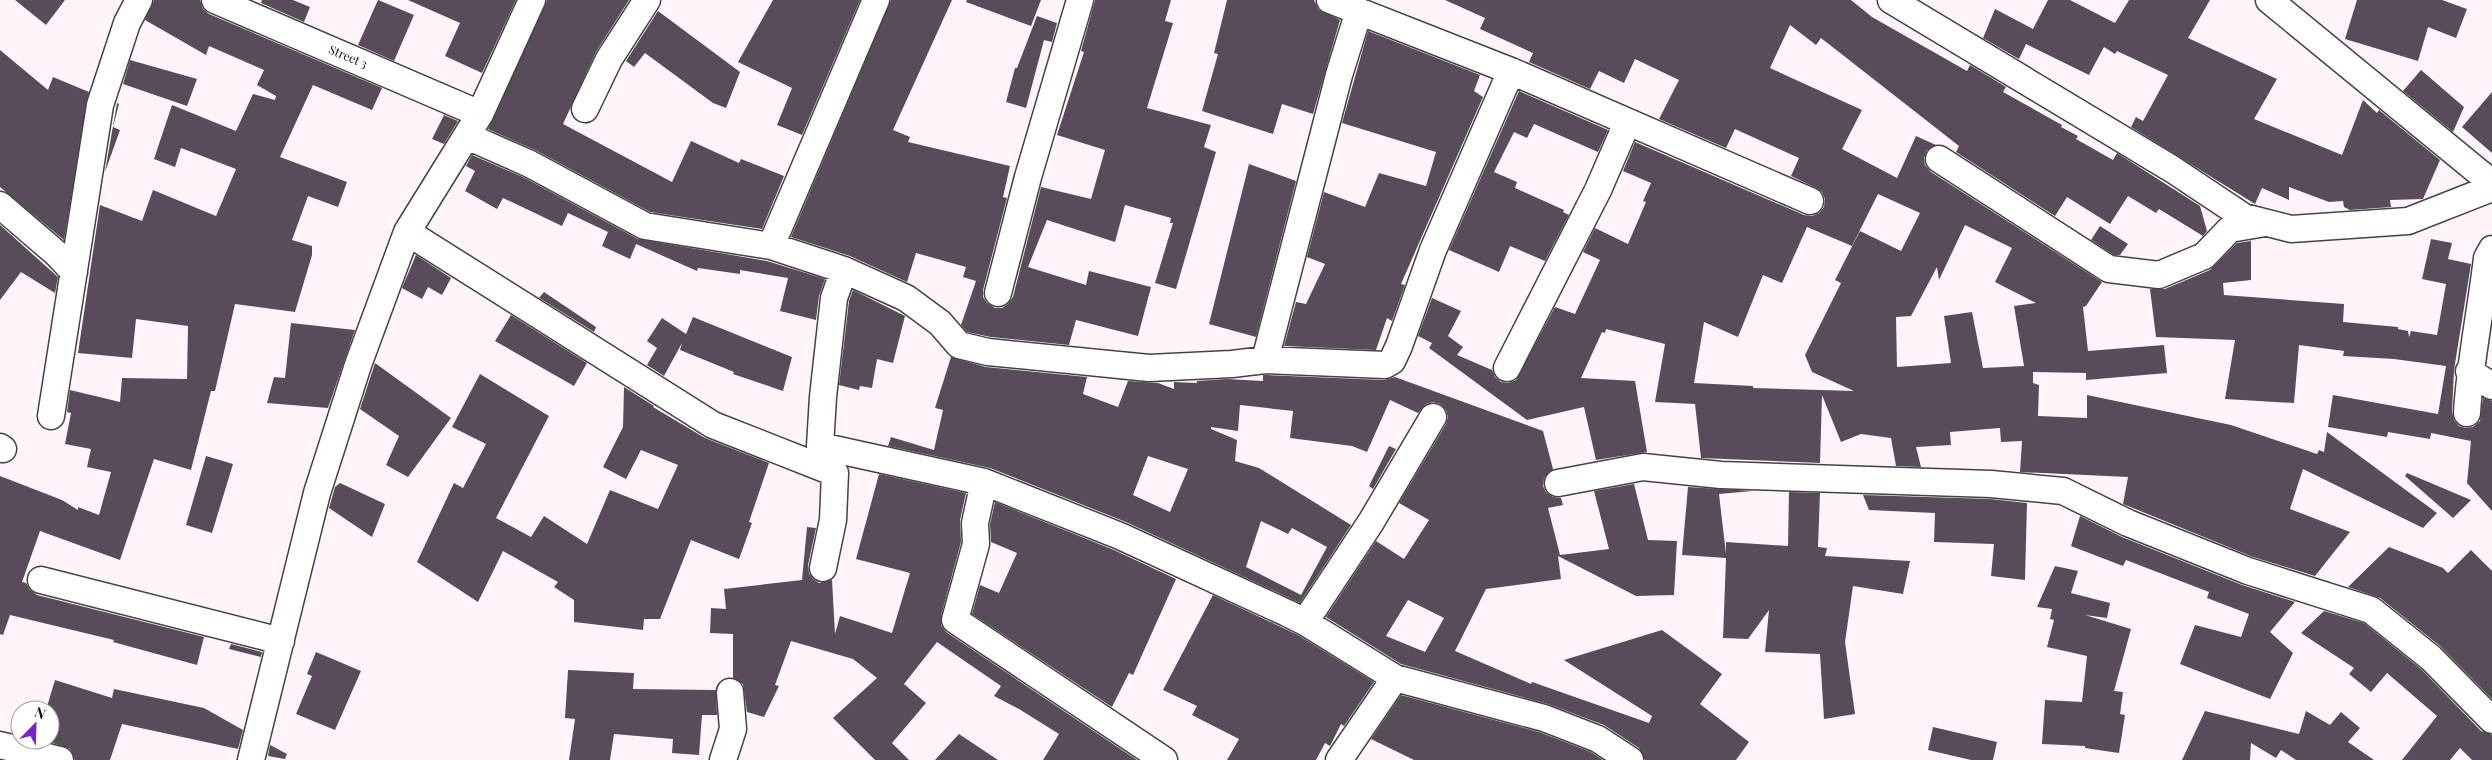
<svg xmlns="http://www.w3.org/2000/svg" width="2492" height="760" font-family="'Playfair Display',serif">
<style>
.building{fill:#594c5a;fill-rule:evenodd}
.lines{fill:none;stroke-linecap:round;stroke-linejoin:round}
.street-casing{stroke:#434343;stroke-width:29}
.street{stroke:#fff;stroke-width:26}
.labels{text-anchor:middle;stroke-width:5;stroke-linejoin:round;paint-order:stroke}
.street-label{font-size:12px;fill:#101010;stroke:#fff}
</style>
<rect width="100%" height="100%" fill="#fff4fb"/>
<!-- building -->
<path class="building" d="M 15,0 L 65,0 L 46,25 Z
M 154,0 L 200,0 L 203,9 L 209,14 L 382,88 L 372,110 L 313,85 L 280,157 L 347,182 L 338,207 L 308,196 L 292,240 L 312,246 L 312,255 L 295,312 L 235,304 L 215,391 L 211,391 L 191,470 L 154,459 L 120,560 L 40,531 L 22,582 L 26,583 L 30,590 L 37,595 L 204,637 L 197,665 L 113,642 L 114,640 L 10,615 L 3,635 L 0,634 L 0,476 L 62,500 L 78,510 L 78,507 L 99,515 L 111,472 L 87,467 L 91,449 L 65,444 L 71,413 L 67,412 L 70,390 L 120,402 L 122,378 L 187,379 L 188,326 L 136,319 L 132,358 L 78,353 L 100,205 L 142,221 L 153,190 L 216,216 L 236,169 L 181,148 L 175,167 L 154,159 L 172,105 L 236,131 L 253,94 L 275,100 L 276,96 L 257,85 L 264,70 L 209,46 L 206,55 L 145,20 Z
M 262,0 L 293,0 L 310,7 L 304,22 L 261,3 Z
M 378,0 L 414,15 L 394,61 L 358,45 Z
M 408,0 L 516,0 L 482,73 L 445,56 L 460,23 Z
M 547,0 L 629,0 L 596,52 L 563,124 L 672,182 L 691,141 L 739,163 L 741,159 L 784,176 L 762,229 L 650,212 L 537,151 L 488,129 Z
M 773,0 L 860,0 L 802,135 L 777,125 L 792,88 L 738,62 Z
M 891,0 L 952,0 L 893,130 L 910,137 L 908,142 L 1010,166 L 1003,197 L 1007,198 L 983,290 L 983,297 L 987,303 L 995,308 L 1002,308 L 1008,304 L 1013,297 L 1041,187 L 1091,199 L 1105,150 L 1057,135 L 1084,52 L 1081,51 L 1095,0 L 1171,0 L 1165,21 L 1173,23 L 1147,108 L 1211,125 L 1204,147 L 1216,152 L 1176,289 L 1155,283 L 1173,223 L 1170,223 L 1171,218 L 1125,205 L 1115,242 L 1047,220 L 1028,267 L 1086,285 L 1089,271 L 1151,287 L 1138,336 L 1076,320 L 1069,345 L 991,337 L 967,332 L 961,325 L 976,281 L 963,277 L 966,267 L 916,253 L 907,282 L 850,256 L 791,237 Z
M 967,0 L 1041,0 L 1031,26 L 966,2 Z
M 1227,0 L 1314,0 L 1319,10 L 1340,20 L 1313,114 L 1282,104 L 1273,134 L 1202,111 L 1218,54 L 1214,53 Z
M 1445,0 L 1851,0 L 1872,17 L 1967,71 L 1970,65 L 2006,87 L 2003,92 L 2062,125 L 2061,127 L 2078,136 L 2076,139 L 2113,160 L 2117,153 L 2200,206 L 2207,231 L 2203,236 L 2159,209 L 2156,213 L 2128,196 L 2110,224 L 2067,197 L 2055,216 L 1956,152 L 1959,146 L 1821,38 L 1816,45 L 1790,25 L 1770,68 L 1862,110 L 1842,149 L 1897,178 L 1916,136 L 1936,145 L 1927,150 L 1924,158 L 1925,165 L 1931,172 L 2102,282 L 2086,306 L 2083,307 L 2088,351 L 2164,345 L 2167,373 L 2086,380 L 2086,373 L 2033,372 L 2033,383 L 2039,385 L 2038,416 L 2087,418 L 2087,395 L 2231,425 L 2317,454 L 2319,450 L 2324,452 L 2327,432 L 2437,513 L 2423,528 L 2303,469 L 2290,509 L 2350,532 L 2315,576 L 2253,557 L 2123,504 L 2128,477 L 2020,472 L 2022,441 L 2001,442 L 2000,428 L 1950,432 L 1951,445 L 1916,447 L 1921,467 L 1896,466 L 1891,438 L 1861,434 L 1841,442 L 1822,395 L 1820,463 L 1701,458 L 1695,404 L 1655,402 L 1665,344 L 1606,329 L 1605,333 L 1602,332 L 1581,378 L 1635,381 L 1647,452 L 1596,460 L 1584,407 L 1527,420 L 1429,348 L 1432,343 L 1418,336 L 1432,298 L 1461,311 L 1448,336 L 1463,347 L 1457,355 L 1492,370 L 1495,377 L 1501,382 L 1508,383 L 1516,380 L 1555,307 L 1575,314 L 1600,260 L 1583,252 L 1595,228 L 1628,244 L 1646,202 L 1643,201 L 1651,183 L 1623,171 L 1635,142 L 1804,215 L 1812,216 L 1819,213 L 1824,207 L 1825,199 L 1822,192 L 1816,188 L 1791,176 L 1799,158 L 1735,129 L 1726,148 L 1659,119 L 1679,80 L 1635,59 L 1624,83 L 1599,71 L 1590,89 L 1529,62 L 1533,53 L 1480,29 L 1485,18 ZM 1878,194 L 1920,213 L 1901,251 L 1860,231 L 1835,280 L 1841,283 L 1805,355 L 1812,372 L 1854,391 L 1753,388 L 1753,386 L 1694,383 L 1704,322 L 1738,337 L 1763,275 L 1782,283 L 1807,227 L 1852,246 ZM 1965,225 L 2012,248 L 1995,282 L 2036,303 L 2014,306 L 2024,366 L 1983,368 L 1972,312 L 1944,316 L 1951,363 L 1897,367 L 1896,317 L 1911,316 L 1937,267 L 1939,280 Z
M 2048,0 L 2070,0 L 2115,23 L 2129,0 L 2210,0 L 2188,38 L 2277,79 L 2254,119 L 2342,155 L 2363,100 L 2377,113 L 2379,110 L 2440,160 L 2423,199 L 2390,200 L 2391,207 L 2350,210 L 2344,207 L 2343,201 L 2329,202 L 2289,187 L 2289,200 L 2262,188 L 2255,204 L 2131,127 L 2136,117 L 2143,121 L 2168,75 L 2117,51 L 2115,54 L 2104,47 L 2089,75 L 2026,44 L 2019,59 L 1983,38 L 1995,9 L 2033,29 Z
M 2357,0 L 2442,0 L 2467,9 L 2456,38 L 2428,27 L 2418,61 L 2345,39 Z
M 658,11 L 740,72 L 726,108 L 713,103 L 645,53 L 634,67 L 626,61 Z
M 1037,16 L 1057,23 L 1052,42 L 1044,40 L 1026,108 L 1006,102 L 1015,68 L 1017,68 Z
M 1368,31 L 1480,75 L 1474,91 L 1483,97 L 1401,284 L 1405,285 L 1392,321 L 1387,318 L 1376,350 L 1284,346 L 1296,302 L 1306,304 L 1325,264 L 1307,257 L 1324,192 L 1365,207 L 1379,173 L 1426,186 L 1436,152 L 1342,123 Z
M 0,50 L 48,90 L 53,77 L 89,92 L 64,240 L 0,187 Z
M 130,60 L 197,79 L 187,106 L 123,84 Z
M 2421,70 L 2464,107 L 2453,132 L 2403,91 Z
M 1519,91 L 1608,130 L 1598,152 L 1534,124 L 1527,138 L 1514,132 L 1494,172 L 1517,182 L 1515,188 L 1564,210 L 1563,212 L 1569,215 L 1545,261 L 1510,246 L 1499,272 L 1449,250 Z
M 2492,92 L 2492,153 L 2462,127 Z
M 117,103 L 119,104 L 113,127 L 120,130 L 105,172 Z
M 444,115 L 458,121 L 444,144 L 432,139 Z
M 472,155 L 523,177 L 638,239 L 767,261 L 825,279 L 819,296 L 816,320 L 780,311 L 788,278 L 740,270 L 740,274 L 698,268 L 697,271 L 636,244 L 630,259 L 602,246 L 608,232 L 568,213 L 562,226 L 503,198 L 497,209 L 465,191 L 475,171 L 466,166 Z
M 1249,164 L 1296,181 L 1256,337 L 1209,324 Z
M 0,225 L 58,277 L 55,293 L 21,272 L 0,300 Z
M 2100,226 L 2128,244 L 2120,255 L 2114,255 L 2091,240 Z
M 2431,239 L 2452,243 L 2448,259 L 2471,264 L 2454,370 L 2452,412 L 2454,420 L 2459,426 L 2465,428 L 2473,427 L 2480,421 L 2483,398 L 2492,401 L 2492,511 L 2467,483 L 2471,441 L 2431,433 L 2430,439 L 2388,432 L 2387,437 L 2328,427 L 2333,395 L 2438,414 L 2446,366 L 2394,359 L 2343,356 L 2344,351 L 2299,345 L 2294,403 L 2225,399 L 2235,340 L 2156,337 L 2150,289 L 2165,289 L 2210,270 L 2237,243 L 2251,241 L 2251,280 L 2223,283 L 2224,295 L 2344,304 L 2343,322 L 2398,327 L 2398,329 L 2408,331 L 2409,337 L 2411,331 L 2437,335 L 2446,284 L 2422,279 Z
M 416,255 L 451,278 L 442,295 L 428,287 L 422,299 L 402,288 Z
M 853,290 L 905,316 L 893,363 L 877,359 L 872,388 L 860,386 L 859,390 L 839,385 L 849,301 Z
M 544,292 L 596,327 L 594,332 L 533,294 L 539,298 Z
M 511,315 L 587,363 L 574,386 L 495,341 Z
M 693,317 L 792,357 L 783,391 L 733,374 L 734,372 L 680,350 L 682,343 L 664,376 L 647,365 L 657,348 L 647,341 L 662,318 L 686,334 Z
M 291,323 L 355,330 L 328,408 L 267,403 L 274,377 L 285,378 Z
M 951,357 L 986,367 L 1087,377 L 1083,394 L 1118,407 L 1128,381 L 1158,383 L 1174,389 L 1174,382 L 1197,383 L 1197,381 L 1227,379 L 1263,381 L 1263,375 L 1266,375 L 1384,380 L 1395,377 L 1543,431 L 1553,469 L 1544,478 L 1543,486 L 1546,492 L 1553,497 L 1561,498 L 1563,505 L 1548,508 L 1560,555 L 1609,549 L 1594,491 L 1634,484 L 1648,540 L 1677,541 L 1674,595 L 1636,596 L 1558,556 L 1561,579 L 1486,589 L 1455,651 L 1531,684 L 1532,682 L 1649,723 L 1652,716 L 1564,660 L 1662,630 L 1722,674 L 1700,704 L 1749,742 L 1736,760 L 1645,760 L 1639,748 L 1604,725 L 1548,704 L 1401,664 L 1326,617 L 1376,541 L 1404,559 L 1429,520 L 1399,503 L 1446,424 L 1448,417 L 1446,410 L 1440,404 L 1433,402 L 1426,404 L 1418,413 L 1390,400 L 1367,452 L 1352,446 L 1290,438 L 1293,411 L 1240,405 L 1238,431 L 1211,427 L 1211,429 L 1237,440 L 1235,461 L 1259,468 L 1351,525 L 1300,603 L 1126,522 L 990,468 L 888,446 L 891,437 L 934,450 L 943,410 L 935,408 ZM 1148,456 L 1188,469 L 1170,512 L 1133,495 ZM 1261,521 L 1288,534 L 1292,528 L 1327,547 L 1301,595 L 1246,567 ZM 1408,600 L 1444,618 L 1425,652 L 1386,636 Z
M 375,363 L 451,418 L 408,477 L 386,465 L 399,436 L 360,409 Z
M 480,374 L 549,416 L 496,518 L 531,537 L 544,516 L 587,544 L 610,490 L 658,509 L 678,465 L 641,450 L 626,479 L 603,467 L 623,427 L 624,387 L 654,406 L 653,407 L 705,438 L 769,463 L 749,522 L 752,523 L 739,559 L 691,540 L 660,619 L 644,619 L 643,630 L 574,622 L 574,600 L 554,587 L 558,582 L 503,551 L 478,602 L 417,562 L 454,483 L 463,488 L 486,444 L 452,427 Z
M 1389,446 L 1396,449 L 1373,489 L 1369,486 Z
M 206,456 L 233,464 L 212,533 L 186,525 Z
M 2407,473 L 2471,500 L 2453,518 L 2405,476 Z
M 879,474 L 966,493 L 960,520 L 961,542 L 941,616 L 941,625 L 946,632 L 1137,760 L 1043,760 L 1059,734 L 1019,709 L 994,696 L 1001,686 L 937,642 L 904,684 L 926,703 L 892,743 L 909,760 L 875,760 L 833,718 L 877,678 L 853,659 L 791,641 L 775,685 L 779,686 L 764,717 L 747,712 L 743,684 L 733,678 L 733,634 L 710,633 L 711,608 L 726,609 L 724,589 L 802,580 L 807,527 L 816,528 L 808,565 L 809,573 L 813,579 L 819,583 L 832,580 L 835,634 L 840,616 L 892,633 L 910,573 L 856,559 Z
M 340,483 L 385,504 L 372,537 L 329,508 L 335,487 Z
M 1688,487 L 1753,491 L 1719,494 L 1726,554 L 1726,542 L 1788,546 L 1789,492 L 1820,493 L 1818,547 L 1827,548 L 1825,556 L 1910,561 L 1903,594 L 1853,586 L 1845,642 L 1855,714 L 1824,719 L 1820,654 L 1765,652 L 1769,610 L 1748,639 L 1723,638 L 1726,558 L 1682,555 Z
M 1863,495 L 1990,499 L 2027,503 L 2025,580 L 1991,576 L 1994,544 L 1934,542 L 1935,513 L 1869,510 Z
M 995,502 L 1114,550 L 1176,579 L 1133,675 L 1129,673 L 1112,707 L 972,614 L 980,585 L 999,593 L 1017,553 L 991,542 L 990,524 Z
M 2080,516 L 2122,537 L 2242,585 L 2295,602 L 2270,632 L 2293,653 L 2270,699 L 2180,664 L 2195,625 L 2241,637 L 2249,614 L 2207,598 L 2209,592 L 2126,560 L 2123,566 L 2071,546 Z
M 2389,547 L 2443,568 L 2448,573 L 2471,550 L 2492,571 L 2492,699 L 2440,646 L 2380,598 L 2348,587 Z
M 2055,566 L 2078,571 L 2071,593 L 2110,603 L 2107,618 L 2085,615 L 2131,629 L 2114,691 L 2123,692 L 2120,714 L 2125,715 L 2119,753 L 2085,748 L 2085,746 L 2042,744 L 2045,700 L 2082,702 L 2087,656 L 2047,647 L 2054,620 L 2050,619 L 2052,609 L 2037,607 Z
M 1213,595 L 1298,635 L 1374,682 L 1344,726 L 1341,724 L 1330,746 L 1325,743 L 1316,760 L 1227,760 L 1239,739 L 1192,715 L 1197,706 L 1163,690 Z
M 2324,611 L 2364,623 L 2421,669 L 2481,731 L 2492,735 L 2492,760 L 2472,760 L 2460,748 L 2450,760 L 2402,760 L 2437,716 L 2387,673 L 2371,692 L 2349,674 L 2354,668 L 2301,633 Z
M 231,644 L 262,652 L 261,657 L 229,649 Z
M 316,652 L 361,671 L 335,730 L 296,714 L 312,676 L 307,674 Z
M 568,670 L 634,673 L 633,689 L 716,690 L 717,715 L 702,715 L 699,755 L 672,753 L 673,739 L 614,734 L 610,760 L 569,760 L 575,719 L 565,718 Z
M 55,680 L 112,698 L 114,689 L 204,708 L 243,730 L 238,749 L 122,724 L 110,760 L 75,760 L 70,749 L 50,742 L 50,710 L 46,710 Z
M 1401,695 L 1539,732 L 1591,752 L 1603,760 L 1414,760 L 1371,739 Z
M 2205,711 L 2299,734 L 2306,711 L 2330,725 L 2341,712 L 2360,728 L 2348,742 L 2374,760 L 2296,760 L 2281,750 L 2276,758 L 2251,743 L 2250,760 L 2182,760 Z
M 1933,727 L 1997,742 L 1993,760 L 1971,760 L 1928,750 Z
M 959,734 L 998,760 L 935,760 Z
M 270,745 L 287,754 L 285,759 L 268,756 Z"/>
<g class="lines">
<defs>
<path id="street" d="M 215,0 L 480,114
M 1330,0 L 1511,71 L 1810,201
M 1891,0 L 2172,169 L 2244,217 L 2291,229 L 2408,221 L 2492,188
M 2269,0 L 2492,183
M 585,109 L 609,59 L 647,0
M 467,136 L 530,164 L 645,226 L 771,246 L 844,270 L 906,298 L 940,323 L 959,345 L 988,352 L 1149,368 L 1232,364 L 1265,360 L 1385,365 L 1392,361 L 1399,346 L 1433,250 L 1511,71
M 1939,159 L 2109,269 L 2159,275 L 2204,256 L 2230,229 L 2265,223
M 0,205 L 57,254 L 74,272
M 407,232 L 713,425 L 835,473
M 771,246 L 876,0
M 998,293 L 1028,177 L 1080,0
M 1265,360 L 1339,75 L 1359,11
M 1507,368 L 1598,190 L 1627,123
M 2469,371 L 2492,386
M 2467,413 C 2470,361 2481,310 2487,258 L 2492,249
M 51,416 L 100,105 L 127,23 L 139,0
M 820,446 L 984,482 L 1120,536 L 1287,613 L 1305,622 L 1395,678 L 1544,718 L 1598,739 L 1630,760
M 0,447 L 3,449
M 984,482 L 975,523 L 976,544 L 955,620 L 1164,760
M 1558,483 L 1643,467 L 1721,475 L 1991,484 L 2063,491 L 2128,523 L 2248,571 L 2371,610 L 2431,658 L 2492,720
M 823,568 L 833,520 L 835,473 L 820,446 L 823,397 L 834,298 L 844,270
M 41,580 L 281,641
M 1305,622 L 1371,522 L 1433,417
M 0,745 L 60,760
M 251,760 L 317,493 L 358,365 L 407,232 L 480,114 L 532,0
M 723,760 L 733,729 L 730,692
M 1339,760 L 1395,678"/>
</defs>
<!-- street casing -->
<use href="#street" class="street-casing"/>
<!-- street -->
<use href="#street" class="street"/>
</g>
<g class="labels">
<!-- street labels -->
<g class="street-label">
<text transform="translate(348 57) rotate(23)" y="4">Street 3</text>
</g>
</g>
<!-- north arrow -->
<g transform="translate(35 725) rotate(23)"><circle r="24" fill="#ffffff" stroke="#9f9f9f"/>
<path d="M0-4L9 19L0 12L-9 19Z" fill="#7824c5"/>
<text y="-8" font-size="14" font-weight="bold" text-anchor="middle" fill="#101010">N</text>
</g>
</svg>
